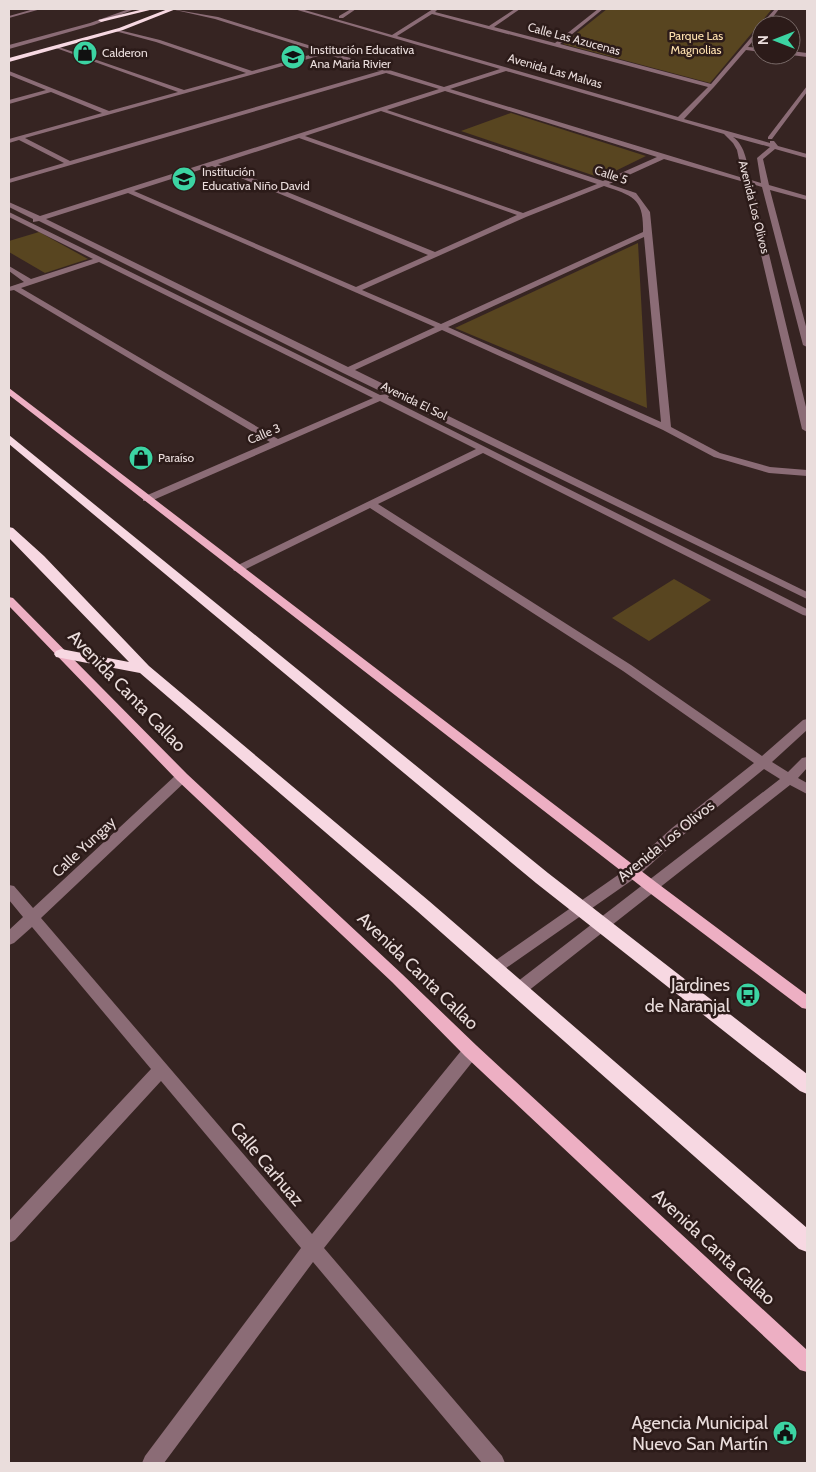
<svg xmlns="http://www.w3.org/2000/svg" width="816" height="1472" font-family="Cabin,sans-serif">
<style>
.green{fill:#584520}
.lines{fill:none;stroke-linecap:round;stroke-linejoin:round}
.minor{fill:#8b6c76;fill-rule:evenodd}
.major{fill:#edafc3;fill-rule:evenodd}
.highway{fill:#f7d8e2;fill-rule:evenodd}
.labels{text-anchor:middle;stroke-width:5;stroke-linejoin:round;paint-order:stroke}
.far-park-label{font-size:12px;fill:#fde0ae;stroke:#2c1b19}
.far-street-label{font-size:12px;fill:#eadddc;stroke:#2c1b19}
.far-poi-label{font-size:12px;fill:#eadddc;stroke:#2c1b19;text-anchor:start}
.street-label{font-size:15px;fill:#eadddc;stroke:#2c1b19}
.near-street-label{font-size:18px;fill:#eadddc;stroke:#2c1b19}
.near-poi-label{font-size:18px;fill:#eadddc;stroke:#2c1b19;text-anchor:end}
</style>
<rect width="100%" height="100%" fill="#362422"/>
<!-- green -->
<path class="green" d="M 607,9 L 772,9 L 710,83 L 563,44 Z
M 511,113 L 646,156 L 601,178 L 461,131 Z
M 39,232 L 88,259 L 45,273 L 9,252 L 9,241 Z
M 638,243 L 647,408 L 455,328 Z
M 674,579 L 711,600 L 649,641 L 612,618 Z"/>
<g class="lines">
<!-- minor -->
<path class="minor" d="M 34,9 L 41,9 L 9,18 L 9,16 Z
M 129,9 L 135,9 L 94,25 L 9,49 L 9,45 L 90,23 Z
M 171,9 L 218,17 L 444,87 L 500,69 L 294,9 L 301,9 L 392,35 L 433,9 L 438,9 L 435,12 L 489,26 L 515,9 L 520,9 L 494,27 L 555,43 L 598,9 L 603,9 L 560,44 L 711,84 L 761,26 L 761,31 L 748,47 L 761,48 L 761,52 L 746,50 L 714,87 L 684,119 L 770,143 L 770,141 L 774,141 L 778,146 L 807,154 L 807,158 L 775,149 L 763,159 L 769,185 L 807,196 L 807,200 L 770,190 L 807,330 L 807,347 L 803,345 L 762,187 L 752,184 L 807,411 L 807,432 L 802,429 L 744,182 L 664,159 L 609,184 L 636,193 L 650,212 L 671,427 L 720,453 L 770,467 L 807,470 L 807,476 L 769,473 L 714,457 L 663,430 L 442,330 L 355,370 L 807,592 L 807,599 L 343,373 L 39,221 L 33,222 L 33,219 L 9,207 L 9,202 L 11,203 L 40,216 L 439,89 L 386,73 L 9,183 L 9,179 L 64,163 L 19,140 L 9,143 L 9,139 L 102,113 L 51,92 L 9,104 L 9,100 L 46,90 L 9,75 L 9,71 L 109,111 L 178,92 L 56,48 L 56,46 L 184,90 L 246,73 L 156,42 L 115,31 L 115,29 L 160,40 L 252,71 L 320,52 L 215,19 ZM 432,14 L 708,87 L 678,117 L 397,36 ZM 326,54 L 380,71 L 70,161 L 25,138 ZM 506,71 L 724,134 L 733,143 L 737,150 L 743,178 L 450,89 ZM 445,91 L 657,157 L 603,181 L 387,110 ZM 381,111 L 597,184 L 523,213 L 305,136 ZM 733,137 L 770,147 L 757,158 L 761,183 L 751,180 C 747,165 746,146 733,137 ZM 299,138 L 517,215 L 435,252 L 218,164 ZM 212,166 L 428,255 L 356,287 L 134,191 ZM 604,186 C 633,196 644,198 643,232 L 441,324 L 362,290 L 526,217 ZM 128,193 L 435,327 L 348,367 L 46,219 ZM 644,237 L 661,422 L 448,327 Z
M 351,9 L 356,9 L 343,18 L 339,18 L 339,16 Z
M 775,9 L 779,9 L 767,25 L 761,25 Z
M 791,51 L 807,53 L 807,57 L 791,55 Z
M 807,86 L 807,92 L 772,139 L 768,139 L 768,137 Z
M 9,212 L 380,395 L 388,394 L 389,396 L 388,398 L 807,609 L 807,616 L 803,615 L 483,453 L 378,504 L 631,665 L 762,756 L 803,720 L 807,719 L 807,730 L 772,762 L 788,772 L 802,758 L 807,757 L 807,768 L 798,778 L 807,783 L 807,794 L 790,785 L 523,995 L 518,996 L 513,995 L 510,990 L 513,985 L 780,779 L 764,769 L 682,836 L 638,876 L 499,973 L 494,975 L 489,973 L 487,969 L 489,965 L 628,868 L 672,828 L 754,763 L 623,671 L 370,508 L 242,571 L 234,571 L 233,569 L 234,567 L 476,449 L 380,401 L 151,501 L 143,501 L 143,497 L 270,442 L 14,290 L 9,291 L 9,287 L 24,282 L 9,271 L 9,266 L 31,279 L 93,259 L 9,217 ZM 99,262 L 373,398 L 278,439 L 21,288 Z
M 182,772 L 188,777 L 187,780 L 41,918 L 312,1234 L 465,1046 L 471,1044 L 477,1046 L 479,1051 L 477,1056 L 324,1248 L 502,1456 L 505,1463 L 482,1463 L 313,1262 L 164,1463 L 142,1463 L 145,1456 L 301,1248 L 161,1081 L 15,1240 L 9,1243 L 9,1221 L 151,1069 L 32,927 L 14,943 L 9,945 L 9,930 L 23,917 L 9,900 L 9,885 L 14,886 L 33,908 L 177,774 Z"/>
<!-- major -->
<path class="major" d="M 9,388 L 657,883 L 807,995 L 807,1009 L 802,1008 L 647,891 L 9,395 Z
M 9,597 L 13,598 L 187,774 L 402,974 L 477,1046 L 807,1350 L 807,1372 L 800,1370 L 465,1056 L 392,982 L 177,780 L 9,606 Z"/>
<!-- highway -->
<path class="highway" d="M 144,9 L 154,9 L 101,22 L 98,20 Z
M 168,9 L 176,9 L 123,30 L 9,62 L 9,58 L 119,28 Z
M 9,435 L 548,873 L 807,1074 L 807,1094 L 800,1091 L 536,883 L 9,444 Z
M 9,527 L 13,528 L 44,556 L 149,666 L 429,901 L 807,1228 L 807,1252 L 799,1249 L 417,911 L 140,673 L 56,657 L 54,654 L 56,651 L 61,649 L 129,662 L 9,538 Z"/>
</g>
<!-- icons -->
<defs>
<symbol id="shop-disc" viewBox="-11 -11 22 22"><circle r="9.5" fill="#3cd4a3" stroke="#2c1b19"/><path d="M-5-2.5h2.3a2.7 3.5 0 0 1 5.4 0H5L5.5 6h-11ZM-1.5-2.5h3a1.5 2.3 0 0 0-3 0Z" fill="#111"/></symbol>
<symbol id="school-disc" viewBox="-11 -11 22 22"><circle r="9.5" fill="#3cd4a3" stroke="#2c1b19"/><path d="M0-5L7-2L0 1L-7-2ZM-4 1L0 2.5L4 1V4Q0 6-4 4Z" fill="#111"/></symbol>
<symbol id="bus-disc" viewBox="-11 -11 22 22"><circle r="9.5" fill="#3cd4a3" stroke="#2c1b19"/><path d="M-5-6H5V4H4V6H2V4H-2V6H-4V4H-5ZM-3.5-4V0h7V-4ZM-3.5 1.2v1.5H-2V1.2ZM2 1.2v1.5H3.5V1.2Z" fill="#111"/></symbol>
<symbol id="civic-disc" viewBox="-11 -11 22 22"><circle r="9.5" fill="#3cd4a3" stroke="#2c1b19"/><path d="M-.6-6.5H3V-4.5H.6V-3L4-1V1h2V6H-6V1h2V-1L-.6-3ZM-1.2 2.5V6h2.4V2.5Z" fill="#111"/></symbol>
</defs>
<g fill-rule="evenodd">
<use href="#shop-disc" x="71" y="39" width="28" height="28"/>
<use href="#school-disc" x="279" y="43" width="28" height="28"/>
<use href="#school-disc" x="170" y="165" width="28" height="28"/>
<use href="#shop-disc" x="127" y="444" width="28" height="28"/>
<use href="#bus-disc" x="734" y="981" width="28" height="28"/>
<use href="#civic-disc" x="771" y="1419" width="28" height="28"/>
</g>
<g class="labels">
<!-- far-park labels -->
<g class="far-park-label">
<text x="696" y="40">Parque Las<tspan x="696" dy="14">Magnolias</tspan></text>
</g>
<!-- far-street labels -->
<g class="far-street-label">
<text transform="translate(574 39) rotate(15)" y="4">Calle Las Azucenas</text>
<text transform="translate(555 71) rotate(16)" y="4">Avenida Las Malvas</text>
<text transform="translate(611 175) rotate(19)" y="4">Calle 5</text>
<text transform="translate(754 207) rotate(76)" y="4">Avenida Los Olivos</text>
<text transform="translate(414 401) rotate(26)" y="4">Avenida El Sol</text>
<text transform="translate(264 434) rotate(-23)" y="4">Calle 3</text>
</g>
<!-- far-poi labels -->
<g class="far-poi-label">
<text x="310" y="54">Institución Educativa<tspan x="310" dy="14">Ana Maria Rivier</tspan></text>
<text x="102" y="57">Calderon</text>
<text x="202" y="176">Institución<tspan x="202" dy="14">Educativa Niño David</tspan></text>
<text x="158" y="462">Paraíso</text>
</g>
<!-- street labels -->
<g class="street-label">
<text transform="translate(666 841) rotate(-39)" y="5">Avenida Los Olivos</text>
<text transform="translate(84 847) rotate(-43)" y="5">Calle Yungay</text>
</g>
<!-- near-street labels -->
<g class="near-street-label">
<text transform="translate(127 691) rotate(46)" y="6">Avenida Canta Callao</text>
<text transform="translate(418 971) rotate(44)" y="6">Avenida Canta Callao</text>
<text transform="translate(267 1164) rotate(50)" y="6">Calle Carhuaz</text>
<text transform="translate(714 1247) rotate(43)" y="6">Avenida Canta Callao</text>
</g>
<!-- near-poi labels -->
<g class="near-poi-label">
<text x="730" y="991">Jardines<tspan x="730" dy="21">de Naranjal</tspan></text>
<text x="768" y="1429">Agencia Municipal<tspan x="768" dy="21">Nuevo San Martín</tspan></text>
</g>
</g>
<!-- border -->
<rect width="816" height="1472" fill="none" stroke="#eadddc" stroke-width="20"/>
<!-- north arrow -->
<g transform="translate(776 40) rotate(270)"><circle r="24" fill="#2c1b19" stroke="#786967"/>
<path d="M0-4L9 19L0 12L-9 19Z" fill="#3cd4a3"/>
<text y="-8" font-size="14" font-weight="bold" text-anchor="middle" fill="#eadddc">N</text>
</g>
</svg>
